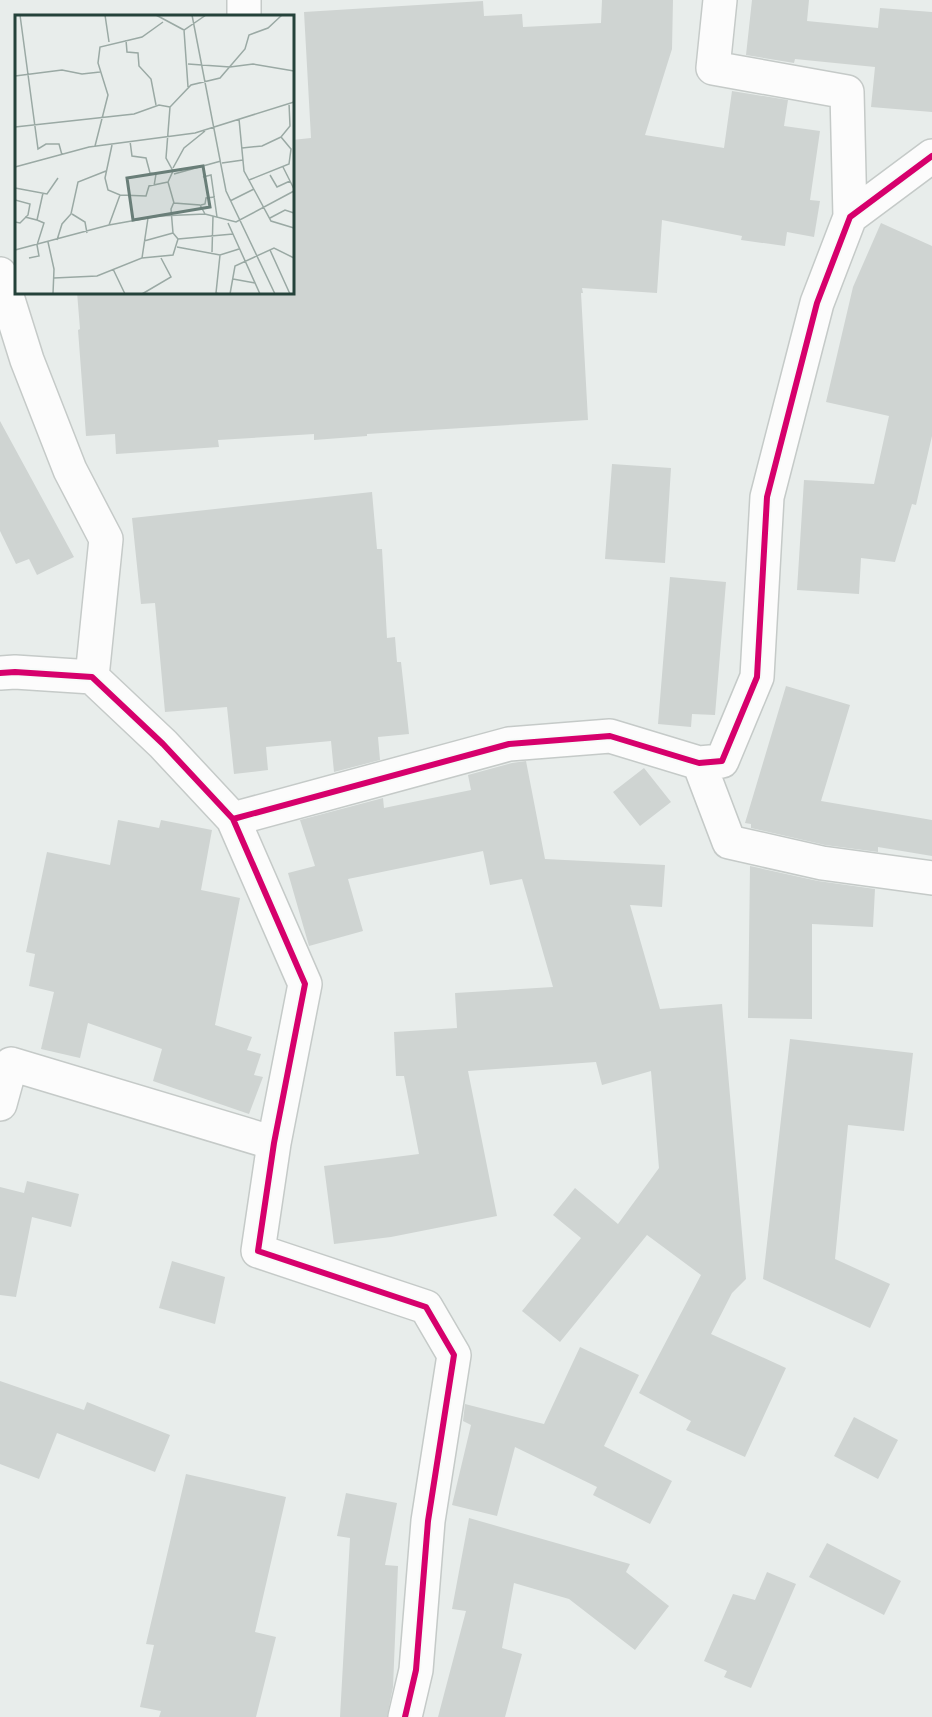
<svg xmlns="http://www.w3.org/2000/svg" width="932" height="1717" font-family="Overpass,sans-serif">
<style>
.building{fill:#cfd4d2}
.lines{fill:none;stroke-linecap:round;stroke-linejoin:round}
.street-casing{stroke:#c5cac8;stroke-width:36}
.street{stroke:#fcfcfc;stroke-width:33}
.cycleway-casing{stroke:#f7fbf9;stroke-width:10}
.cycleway{stroke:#d6006c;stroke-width:6}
.inset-road{fill:none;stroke:#9aa9a4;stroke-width:1.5}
.view{fill:#697e78;fill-opacity:0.15;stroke:#697e78;stroke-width:3}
.inset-edge{fill:none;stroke:#24423a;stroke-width:3}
</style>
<rect width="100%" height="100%" fill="#e8edeb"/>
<!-- building -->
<path class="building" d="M 602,0 L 673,0 L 672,49 L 645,135 L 724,148 L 732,91 L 788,100 L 784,126 L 820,131 L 810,200 L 820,201 L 814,237 L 787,232 L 785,246 L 741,240 L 742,236 L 662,220 L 657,293 L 582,288 L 583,293 L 581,293 L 588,420 L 367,434 L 367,436 L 314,440 L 314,434 L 218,440 L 219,447 L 116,454 L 115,434 L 86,436 L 78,330 L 80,329 L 77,292 L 292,292 L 292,140 L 311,138 L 304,12 L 483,1 L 484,16 L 522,14 L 523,27 L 601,23 Z
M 752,0 L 809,0 L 807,21 L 878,28 L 880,8 L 932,12 L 932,112 L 871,107 L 875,67 L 795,59 L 794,63 L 746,55 Z
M 881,223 L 932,246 L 932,436 L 916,505 L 912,504 L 895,562 L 861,558 L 859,594 L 797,590 L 804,480 L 874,484 L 889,416 L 826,402 L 853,287 Z
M 0,421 L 74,557 L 37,575 L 29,559 L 16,564 L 0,531 Z
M 612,464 L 671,468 L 665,563 L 605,559 Z
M 372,492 L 377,549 L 382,549 L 387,638 L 395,637 L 397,662 L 401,662 L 409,734 L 378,737 L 380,760 L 334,772 L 331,741 L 266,747 L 268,770 L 234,774 L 227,707 L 165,712 L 155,603 L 141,604 L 132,518 Z
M 670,577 L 726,582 L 715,715 L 692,714 L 691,727 L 658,724 Z
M 786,686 L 850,705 L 821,801 L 932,820 L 932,856 L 878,847 L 878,852 L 825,845 L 751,828 L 751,824 L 745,823 Z
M 526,761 L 545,859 L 665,865 L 662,907 L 630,905 L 660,1009 L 722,1004 L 746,1279 L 732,1293 L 711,1334 L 786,1368 L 745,1457 L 686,1430 L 691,1421 L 639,1393 L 701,1275 L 647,1235 L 560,1342 L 522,1311 L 581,1238 L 553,1215 L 575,1188 L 618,1224 L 659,1168 L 651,1071 L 602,1085 L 596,1062 L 468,1071 L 497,1216 L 391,1237 L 334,1244 L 324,1166 L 419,1154 L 404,1076 L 396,1076 L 394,1032 L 457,1028 L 455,993 L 553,987 L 522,879 L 490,885 L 483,851 L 348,879 L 363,931 L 309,946 L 288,873 L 315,866 L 300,820 L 383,798 L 384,808 L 471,790 L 468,775 L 512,763 Z
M 644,768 L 671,802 L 640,826 L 613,792 Z
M 118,820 L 159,828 L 161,820 L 212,830 L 201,890 L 240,898 L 215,1025 L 252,1037 L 247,1050 L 261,1054 L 254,1075 L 263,1077 L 249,1114 L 153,1081 L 162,1049 L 88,1023 L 80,1058 L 41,1049 L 54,992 L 29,986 L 35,954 L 26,952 L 47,852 L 110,865 Z
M 750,866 L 818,881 L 875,889 L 873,927 L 812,924 L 812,1019 L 748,1018 Z
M 790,1039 L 913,1053 L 904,1131 L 848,1125 L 835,1259 L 890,1284 L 870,1328 L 763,1279 Z
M 27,1181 L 79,1194 L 71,1227 L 32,1217 L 16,1297 L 0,1295 L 0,1187 L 24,1193 Z
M 172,1261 L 225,1277 L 215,1324 L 159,1308 Z
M 580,1347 L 639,1375 L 604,1446 L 672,1481 L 650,1524 L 593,1495 L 597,1487 L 515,1447 L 497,1516 L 452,1505 L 471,1425 L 463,1421 L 465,1404 L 544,1424 Z
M 0,1381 L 84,1410 L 87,1402 L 170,1435 L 155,1472 L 57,1433 L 39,1479 L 0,1464 Z
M 854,1417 L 898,1440 L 878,1479 L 834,1456 Z
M 186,1474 L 286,1497 L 255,1632 L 276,1637 L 256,1717 L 159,1717 L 161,1711 L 140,1707 L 154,1645 L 146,1644 Z
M 346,1493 L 397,1503 L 385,1565 L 398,1566 L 393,1687 L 387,1717 L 340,1717 L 350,1538 L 337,1536 Z
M 469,1518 L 630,1564 L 626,1572 L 669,1606 L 635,1650 L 569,1599 L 514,1583 L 502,1648 L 522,1654 L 505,1717 L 438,1717 L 466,1611 L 452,1609 Z
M 827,1543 L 901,1581 L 884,1615 L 809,1577 Z
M 767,1572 L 796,1584 L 751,1688 L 724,1677 L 727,1671 L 704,1661 L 733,1594 L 755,1600 Z"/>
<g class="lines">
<defs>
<path id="street" d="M 244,0 L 244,16
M 720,0 L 713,68 L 847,92 L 850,217
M 0,274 L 27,360 L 70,470 L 106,539 L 92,677
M 0,673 L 15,672 L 92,677 L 163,744 L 233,819 L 509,744 L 610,736 L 699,763 L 722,761 L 757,677 L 767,497 L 817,303 L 850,217 L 932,156
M 699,763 L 729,842 L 822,863 L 932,878
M 233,819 L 305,984 L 274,1143 L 258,1251 L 426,1307 L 454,1355 L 428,1521 L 416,1670 L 405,1717
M 0,1104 L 11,1064 L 274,1143"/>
</defs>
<!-- street casing -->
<use href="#street" class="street-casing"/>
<!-- street -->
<use href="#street" class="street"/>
<defs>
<path id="cycleway" d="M 0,673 L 15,672 L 92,677 L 163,744 L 233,819 L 509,744 L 610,736 L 699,763 L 722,761 L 757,677 L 767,497 L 817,303 L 850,217 L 932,156
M 233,819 L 305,984 L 274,1143 L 258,1251 L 426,1307 L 454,1355 L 428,1521 L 416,1670 L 405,1717"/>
</defs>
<!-- cycleway casing -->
<use href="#cycleway" class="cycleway-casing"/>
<!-- cycleway -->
<use href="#cycleway" class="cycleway"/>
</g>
<!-- overview -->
<g transform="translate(15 15)">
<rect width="279" height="279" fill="#e8edeb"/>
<path class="inset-road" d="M 5,0 L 23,134 L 31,129 L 44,129 L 47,140M 90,0 L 94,27M 141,0 L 169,15 L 191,0M 177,0 L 211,176 L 260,279M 169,15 L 173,72M 111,25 L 112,37 L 123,38 L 124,51 L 136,64 L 141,90M 173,49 L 215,52 L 238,49 L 279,56M 0,61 L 47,55 L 67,59 L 85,57M 224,104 L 229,156 L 256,206 L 279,213M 0,112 L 119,99 L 144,90 L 155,92M 266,122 L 275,111 L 274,88M 115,126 L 117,141 L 131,143 L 135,158 L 141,159 L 139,171M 97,130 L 90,163 L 93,175 L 105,180 L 131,181 L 134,171 L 153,167M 80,131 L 93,80 L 83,48 L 85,32 L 127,22 L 148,7M 227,133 L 247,131 L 266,122 L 276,134 L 274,149 L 234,165M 207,148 L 228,145M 0,152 L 74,132 L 180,118 L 279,87M 268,152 L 279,174M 158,153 L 169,133 L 190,116M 159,159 L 206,146M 255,160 L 262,172 L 275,166M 188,162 L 196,160 L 202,202M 0,173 L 32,179 L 43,163M 0,176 L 0,185 L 15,189 L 13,200 L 5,208 L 0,207M 215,186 L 239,174M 159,187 L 156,194 L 158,218 L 163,224M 186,190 L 190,189 L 191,183 L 200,182M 57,199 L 70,207 L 72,218M 190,199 L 185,190 L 159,188 L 153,167 L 158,156 L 151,143 L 155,92 L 176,70 L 205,63 L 230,34 L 234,20 L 253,13 L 267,0M 10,202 L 22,205 L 28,178M 255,203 L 270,195 L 279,198M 213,208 L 245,279M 94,210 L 105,180M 163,224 L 218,219M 42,225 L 47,209 L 56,199 L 63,167 L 91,156M 129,226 L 158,218M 33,227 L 39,254 L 38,279M 162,232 L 205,240 L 224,234M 0,235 L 94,210 L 144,201 L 190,199 L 221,207 L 279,176M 255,235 L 275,279M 197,237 L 198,201M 14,243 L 24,241 L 22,230 L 29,208 L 22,205M 127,243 L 158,240 L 163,224M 98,254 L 110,279M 39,263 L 82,261 L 127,243 L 133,203M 218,264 L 240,268M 127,279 L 156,262 L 146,243M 204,279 L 201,278 L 205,240M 215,279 L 220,251 L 259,233 L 279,243"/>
<path class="view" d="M 188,151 L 195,192 L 118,205 L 112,163 Z"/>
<rect width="279" height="279" class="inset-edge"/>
</g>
</svg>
